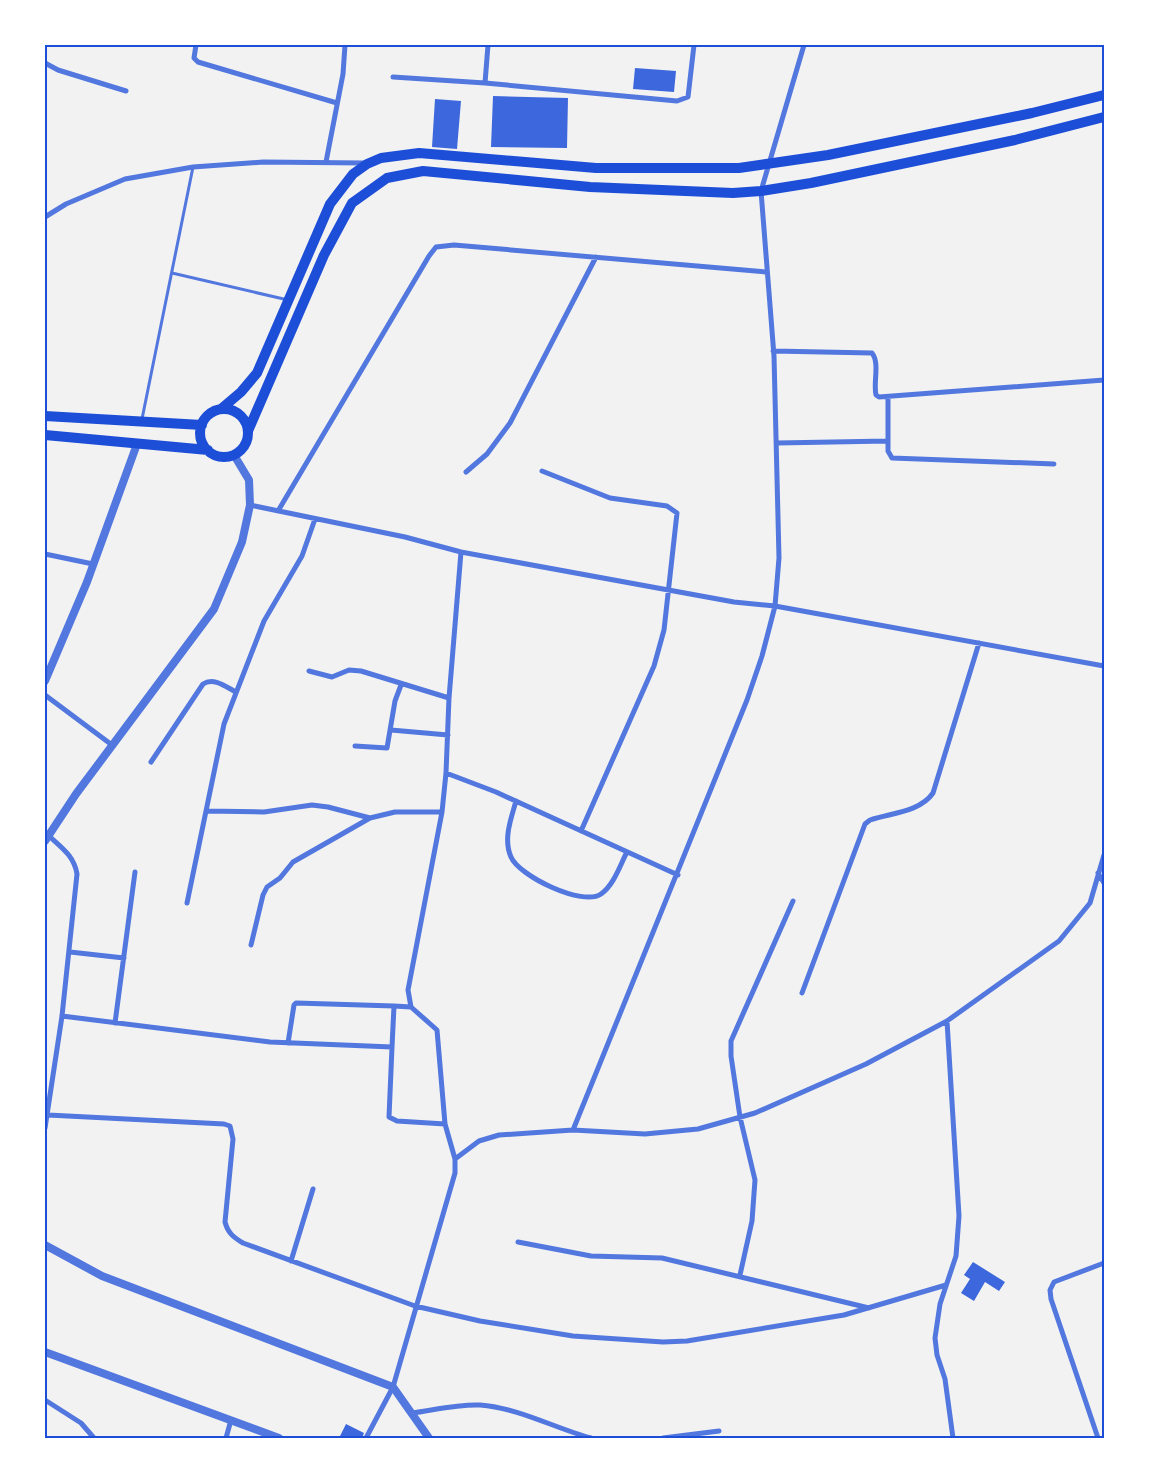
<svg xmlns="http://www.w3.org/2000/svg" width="1149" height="1483" font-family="'Fira Sans Condensed',sans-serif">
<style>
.building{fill:#3d67dc}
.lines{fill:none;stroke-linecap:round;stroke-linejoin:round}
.service{stroke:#5277de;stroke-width:3}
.minor{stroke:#5277de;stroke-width:5}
.tertiary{stroke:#5277de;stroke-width:8}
.primary{stroke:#1d4ed8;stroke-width:10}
.neatline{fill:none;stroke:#1d4ed8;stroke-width:2}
</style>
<rect width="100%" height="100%" fill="#f2f2f2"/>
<!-- building -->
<path class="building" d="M 635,68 L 676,71 L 674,92 L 633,89 Z
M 493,96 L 568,98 L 567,148 L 491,147 Z
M 435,99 L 461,101 L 457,149 L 432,147 Z
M 973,1262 L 1005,1282 L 999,1291 L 985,1282 L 974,1301 L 961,1293 L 970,1279 L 964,1275 Z
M 346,1424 L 364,1433 L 362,1438 L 339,1438 Z"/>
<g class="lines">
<!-- service -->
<path class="service" d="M 172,273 L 288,300
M 142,419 L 193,167"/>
<!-- minor -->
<path class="minor" d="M 196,45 L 194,58 L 198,62 L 337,103
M 45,63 L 58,70 L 126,91
M 393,77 L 485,83 L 677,101 L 688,97 L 694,45
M 485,83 L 488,45
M 326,162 L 343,74 L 345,45
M 45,217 L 66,204 L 125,179 L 193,167 L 263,162 L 364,163
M 773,351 L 872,353 C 880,363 873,383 876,395 L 879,397 L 1104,380
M 888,397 L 888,451 L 892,458 L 1054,464
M 777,443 L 888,441
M 542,471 L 610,498 L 667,506 L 677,513 L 664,630 L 654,666 L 581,831
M 466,472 L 487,454 L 510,423 L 596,257
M 250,505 L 405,537 L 461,552 L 734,602 L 775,606 L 1104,666
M 278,511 L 429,256 L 436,247 L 454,245 L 766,272
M 45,554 L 93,564
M 309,671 L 332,677 L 349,670 L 361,671 L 449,698
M 45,695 L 112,745
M 391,730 L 448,735
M 355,746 L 387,748 L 395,701 L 401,685
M 151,762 L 203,684 C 214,677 226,687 236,692
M 446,773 L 496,792 L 678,875
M 516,801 C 511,819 503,839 511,857 C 519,876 583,907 601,894 C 614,885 620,865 627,852
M 206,811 L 264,812 L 312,805 L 328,807 L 370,818
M 1098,873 L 1104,883
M 187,903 L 224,724 L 264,621 L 302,556 L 315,519
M 251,945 L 263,895 L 267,887 L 280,878 L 293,862 L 370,818 L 395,812 L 442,812
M 70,952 L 124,958
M 802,993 L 865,824 L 870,820 C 891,813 920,812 933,793 L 979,643
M 62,1016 L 270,1042 L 392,1047 L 394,1006 L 411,1007
M 947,1021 L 959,1216 L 956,1256 L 940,1304 L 935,1338 L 937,1355 L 945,1379 L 953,1438
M 115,1023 L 135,872
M 288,1043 L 294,1005 L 296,1003 L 394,1006
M 392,1047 L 389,1117 L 397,1121 L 445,1124
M 48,1115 L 224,1124 L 230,1126 L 233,1139 L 225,1222 C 228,1233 233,1237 243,1243 L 415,1306 L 480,1321 L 573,1336 L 663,1342 L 687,1341 L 844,1315 L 946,1285
M 45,1128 L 62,1016 L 77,874 C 74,856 62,848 49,836
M 573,1130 L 747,700 L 762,656 L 775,606 L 779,558 L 774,356 L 761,191 L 804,45
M 455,1159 L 479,1141 L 499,1135 L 573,1130 L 645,1134 L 698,1129 L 755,1113 L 866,1064 L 947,1021 L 1059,941 L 1090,903 L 1104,855
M 518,1242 L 591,1256 L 662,1258 L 869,1308
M 291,1261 L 313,1189
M 740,1275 L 752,1221 L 755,1180 L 740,1117 L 731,1056 L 731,1041 L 793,901
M 45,1400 L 81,1423 L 94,1438
M 412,1413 C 434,1410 458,1404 480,1405 C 519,1408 554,1428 591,1438
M 226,1438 L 231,1420
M 366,1438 L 393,1387 L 455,1173 L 455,1159 L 445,1124 L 437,1030 L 411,1007 L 408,990 L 442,812 L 446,773 L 449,698 L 461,552
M 663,1438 L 719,1431
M 1098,1438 L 1051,1299 L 1050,1290 L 1054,1282 L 1104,1263"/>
<!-- tertiary -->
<path class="tertiary" d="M 45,681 L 87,582 L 137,444
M 45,841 L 76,794 L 214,609 L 242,542 L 250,505 L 249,480 L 234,455
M 45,1245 L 102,1276 L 393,1387 L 429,1438
M 45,1352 L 279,1438"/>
<!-- primary -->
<path class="primary" d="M 221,409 L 241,392 L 257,373 L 330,204 L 353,174 L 367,164 L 381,158 L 419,153 L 596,168 L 739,168 L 828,155 L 1032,113 L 1104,95
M200 433a24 24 0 1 1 48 0a24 24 0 1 1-48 0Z
M 45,416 L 202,425
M 248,431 L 324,255 L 352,203 L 387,178 L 423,171 L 590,187 L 733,193 L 761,191 L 811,183 L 1015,140 L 1104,117
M 45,435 L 208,450"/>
</g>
<!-- border -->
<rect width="1149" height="1483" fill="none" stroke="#ffffff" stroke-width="92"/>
<rect x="46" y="46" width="1057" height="1391" class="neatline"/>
</svg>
